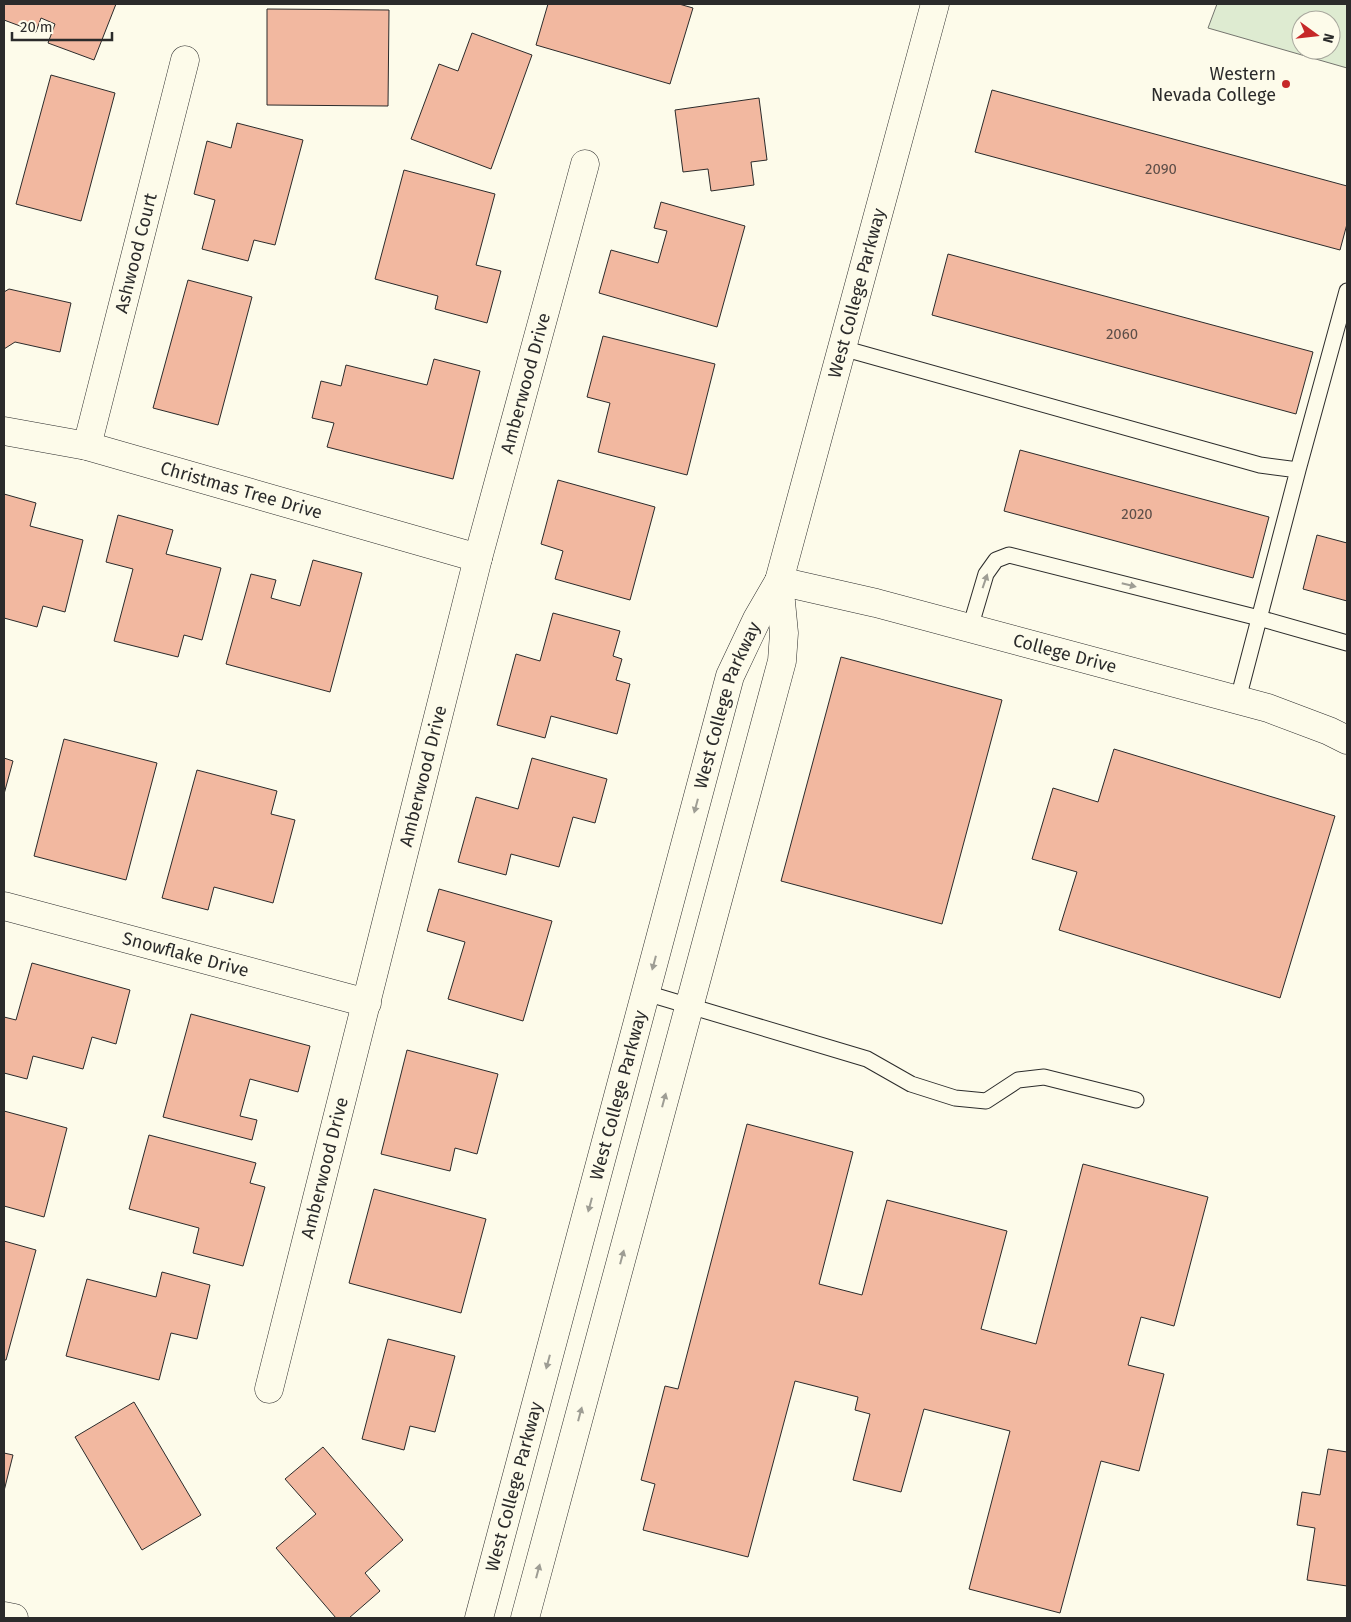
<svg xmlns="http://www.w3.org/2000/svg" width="1351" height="1622" font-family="'Fira Sans',sans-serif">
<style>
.green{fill:#deebd1;stroke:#74746e;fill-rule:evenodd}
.building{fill:#f2b8a0;stroke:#2b2b2b}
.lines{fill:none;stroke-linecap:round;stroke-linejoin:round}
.service-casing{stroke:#2b2b2b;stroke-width:17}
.minor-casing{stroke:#2b2b2b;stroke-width:29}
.tertiary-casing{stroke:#2b2b2b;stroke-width:29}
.service{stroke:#fdfbea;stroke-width:15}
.minor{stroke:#fdfbea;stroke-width:28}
.tertiary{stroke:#fdfbea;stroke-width:28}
.oneway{fill:#9e9d94}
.poi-dot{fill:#c62828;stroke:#fdfbea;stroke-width:2}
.labels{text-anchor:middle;stroke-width:4;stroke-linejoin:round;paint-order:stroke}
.number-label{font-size:15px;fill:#5d4e48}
.poi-label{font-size:18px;fill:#2b2b2b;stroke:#fdfbea;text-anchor:end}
.street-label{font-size:18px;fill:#2b2b2b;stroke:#fdfbea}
</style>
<rect width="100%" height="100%" fill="#fdfbea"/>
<!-- green -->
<path class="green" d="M 1217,4 L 1347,4 L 1347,68 L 1208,28 ZM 1301,20 L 1331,20 L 1331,50 L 1301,50 Z"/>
<!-- building -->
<path class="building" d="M 4,4 L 116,4 L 94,60 L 48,43 L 55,24 L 41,18 L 36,32 L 4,20 Z
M 548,4 L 679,4 L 693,8 L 670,84 L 536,45 Z
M 267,9 L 389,10 L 388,106 L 267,105 Z
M 472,33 L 532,55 L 491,169 L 411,139 L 439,64 L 458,71 Z
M 51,75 L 115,93 L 81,221 L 16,204 Z
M 992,90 L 1347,186 L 1347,224 L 1340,250 L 975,152 Z
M 759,98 L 767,160 L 751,162 L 754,185 L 711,191 L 708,169 L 683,172 L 675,110 Z
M 237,123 L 303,140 L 275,245 L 254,240 L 248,261 L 202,249 L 215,200 L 194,194 L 207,141 L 231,148 Z
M 404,170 L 495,194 L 476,265 L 501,271 L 487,323 L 435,309 L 438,296 L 375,279 Z
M 661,202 L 745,226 L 717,327 L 599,293 L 611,250 L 658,263 L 667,231 L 654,228 Z
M 948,254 L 1313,352 L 1296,414 L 932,315 Z
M 188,280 L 252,297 L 218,425 L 153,408 Z
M 9,289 L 71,303 L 60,352 L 15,342 L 4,349 L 4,292 Z
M 603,336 L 715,364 L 687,475 L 598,452 L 610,403 L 587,397 Z
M 434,359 L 480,371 L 453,479 L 327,447 L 334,423 L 312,418 L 321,381 L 341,386 L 346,365 L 427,385 Z
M 1020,450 L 1269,517 L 1253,578 L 1004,511 Z
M 558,480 L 655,507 L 630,600 L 555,579 L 563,551 L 541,544 Z
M 4,494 L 36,503 L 30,526 L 83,540 L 65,612 L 43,606 L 37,627 L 4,618 Z
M 118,515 L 173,530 L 166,554 L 221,568 L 202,640 L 184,635 L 178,657 L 114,641 L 133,569 L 106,562 Z
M 1317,535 L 1347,543 L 1347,601 L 1303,589 Z
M 313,560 L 362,573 L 330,692 L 226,664 L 251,574 L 276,580 L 271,598 L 300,606 Z
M 553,613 L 620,631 L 613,656 L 622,659 L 616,680 L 630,684 L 617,734 L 551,716 L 545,738 L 497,725 L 516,654 L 540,661 Z
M 841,657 L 1002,700 L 942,924 L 781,881 Z
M 64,739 L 157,763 L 126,880 L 34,856 Z
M 1114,749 L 1335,816 L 1280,998 L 1059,930 L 1077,872 L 1032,859 L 1053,788 L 1098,802 Z
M 4,758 L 13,761 L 4,794 Z
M 532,758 L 607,779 L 595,823 L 573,817 L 559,867 L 511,854 L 506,875 L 458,862 L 476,797 L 518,809 Z
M 197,770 L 277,791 L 271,814 L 295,820 L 273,903 L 214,887 L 208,910 L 162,898 Z
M 439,889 L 552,921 L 523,1021 L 448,999 L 465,942 L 427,931 Z
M 32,963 L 130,990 L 116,1044 L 92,1037 L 83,1069 L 33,1056 L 27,1079 L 4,1073 L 4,1017 L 16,1020 Z
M 191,1014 L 310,1046 L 298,1092 L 250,1079 L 240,1116 L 257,1120 L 252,1140 L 163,1117 Z
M 407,1050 L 498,1074 L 477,1154 L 455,1148 L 450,1171 L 381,1154 Z
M 4,1111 L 67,1128 L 44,1217 L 4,1206 Z
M 747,1124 L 853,1152 L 819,1284 L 862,1295 L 887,1200 L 1007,1231 L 981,1329 L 1036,1344 L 1083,1164 L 1208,1197 L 1174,1326 L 1141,1317 L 1128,1365 L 1164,1374 L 1139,1471 L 1101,1461 L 1060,1613 L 969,1589 L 1010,1431 L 924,1409 L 901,1492 L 853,1480 L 870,1414 L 855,1410 L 858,1397 L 795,1381 L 748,1557 L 643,1530 L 655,1484 L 641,1480 L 665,1386 L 678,1389 Z
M 149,1135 L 256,1163 L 250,1183 L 265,1187 L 243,1266 L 193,1253 L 199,1228 L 129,1209 Z
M 374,1189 L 486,1219 L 461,1313 L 349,1283 Z
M 4,1241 L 36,1250 L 6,1360 L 4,1360 Z
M 162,1272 L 210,1285 L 197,1339 L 171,1333 L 159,1380 L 66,1356 L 87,1279 L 156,1297 Z
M 388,1339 L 455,1356 L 435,1432 L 410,1426 L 404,1450 L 362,1439 Z
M 134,1402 L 201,1515 L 142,1550 L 75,1437 Z
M 323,1447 L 403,1540 L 365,1573 L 380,1591 L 349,1618 L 336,1618 L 276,1548 L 316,1514 L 285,1479 Z
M 1328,1449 L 1347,1452 L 1347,1586 L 1307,1580 L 1315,1528 L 1297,1525 L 1302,1492 L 1320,1495 Z
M 4,1453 L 13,1455 L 4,1491 Z"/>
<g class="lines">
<defs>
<path id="service" d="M 842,348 L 1260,465 L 1298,470 L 1347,291
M 970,628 L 986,574 L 996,560 L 1009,555 L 1259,618 L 1347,643
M 1238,699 L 1298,470
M 646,993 L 867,1059 L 911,1084 L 955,1098 L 986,1101 L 1018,1080 L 1044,1077 L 1136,1100"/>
<g id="minor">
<path id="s1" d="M 4,431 L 87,446 L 478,558"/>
<path id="s2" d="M 87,446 L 185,60"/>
<path id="s3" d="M 779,581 L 876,603 L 1268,708 L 1329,731 L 1347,740"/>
<path id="s4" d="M 4,906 L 367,1003"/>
<path id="s5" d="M 269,1389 L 478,558 L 585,164"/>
<path id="s6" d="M 479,1618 L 730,676 L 757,619 L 779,581 L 935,4"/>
<path d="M 525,1618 L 782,661 L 784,633 L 779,581"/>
</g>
<path id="tertiary" d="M 4,1616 L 14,1618"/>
</defs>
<!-- service casing -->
<use href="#service" class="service-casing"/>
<!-- minor casing -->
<use href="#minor" class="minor-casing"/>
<!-- tertiary casing -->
<use href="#tertiary" class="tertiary-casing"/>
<!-- service -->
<use href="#service" class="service"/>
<!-- minor -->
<use href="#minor" class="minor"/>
<!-- tertiary -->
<use href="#tertiary" class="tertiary"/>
</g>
<!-- one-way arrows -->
<defs><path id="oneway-solid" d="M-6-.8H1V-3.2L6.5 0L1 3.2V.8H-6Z" transform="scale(1.25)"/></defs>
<g class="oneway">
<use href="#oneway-solid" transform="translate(985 581) rotate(-71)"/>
<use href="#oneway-solid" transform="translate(1129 585) rotate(14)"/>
<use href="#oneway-solid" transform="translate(696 806) rotate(105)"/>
<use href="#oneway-solid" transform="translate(654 963) rotate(105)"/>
<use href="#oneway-solid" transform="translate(664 1100) rotate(-75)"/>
<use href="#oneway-solid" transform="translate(590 1205) rotate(105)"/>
<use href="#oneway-solid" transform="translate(622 1257) rotate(-75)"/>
<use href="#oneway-solid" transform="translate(548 1362) rotate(105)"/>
<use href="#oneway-solid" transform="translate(580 1414) rotate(-75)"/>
<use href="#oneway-solid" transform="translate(538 1571) rotate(-75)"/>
</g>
<!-- markers -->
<circle class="poi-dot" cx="1286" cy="84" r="5"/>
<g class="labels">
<!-- number labels -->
<g class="number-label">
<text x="1161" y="174">2090</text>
<text x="1122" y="339">2060</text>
<text x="1137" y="519">2020</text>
</g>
<!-- poi labels -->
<g class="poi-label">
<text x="1276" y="80">Western<tspan x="1276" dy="21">Nevada College</tspan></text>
</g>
<!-- street labels -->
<g class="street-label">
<text dy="6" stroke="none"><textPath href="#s2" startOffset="199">Ashwood Court</textPath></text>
<text dy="6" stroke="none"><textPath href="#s6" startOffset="1380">West College Parkway</textPath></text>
<text dy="6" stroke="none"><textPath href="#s5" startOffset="1038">Amberwood Drive</textPath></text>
<text dy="6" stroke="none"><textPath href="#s1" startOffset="245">Christmas Tree Drive</textPath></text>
<text dy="6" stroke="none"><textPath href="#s3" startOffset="295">College Drive</textPath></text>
<text dy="6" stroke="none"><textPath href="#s6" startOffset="946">West College Parkway</textPath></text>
<text dy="6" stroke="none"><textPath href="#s5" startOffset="632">Amberwood Drive</textPath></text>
<text dy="6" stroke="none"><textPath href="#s4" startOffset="188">Snowflake Drive</textPath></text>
<text dy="6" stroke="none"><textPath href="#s6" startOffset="541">West College Parkway</textPath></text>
<text dy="6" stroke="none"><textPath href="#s5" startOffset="228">Amberwood Drive</textPath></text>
<text dy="6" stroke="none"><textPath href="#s6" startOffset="136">West College Parkway</textPath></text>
</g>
</g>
<!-- border -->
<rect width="1351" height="1622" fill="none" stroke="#2b2b2b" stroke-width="10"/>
<!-- north arrow -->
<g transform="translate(1316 35) rotate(105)"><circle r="24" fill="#fdfbea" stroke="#a9a89e"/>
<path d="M0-4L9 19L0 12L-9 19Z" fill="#c62828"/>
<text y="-8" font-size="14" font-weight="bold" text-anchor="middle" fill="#2b2b2b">N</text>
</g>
<!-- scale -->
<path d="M12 32v8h100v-8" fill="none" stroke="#2b2b2b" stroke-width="2.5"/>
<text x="20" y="32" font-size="15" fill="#2b2b2b" stroke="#fdfbea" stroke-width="4" paint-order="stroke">20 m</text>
</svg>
